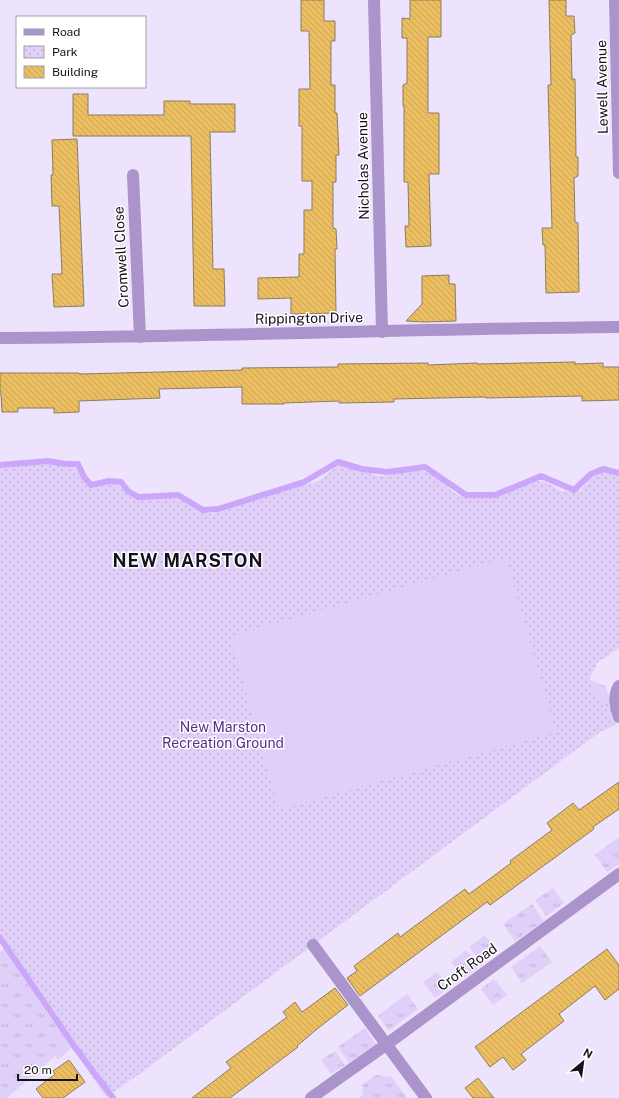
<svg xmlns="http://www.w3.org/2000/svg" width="619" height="1098" font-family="'Public Sans',sans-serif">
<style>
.grass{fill:url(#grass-tufts)}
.park{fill:url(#park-dots)}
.pitch{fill:#e0cff9}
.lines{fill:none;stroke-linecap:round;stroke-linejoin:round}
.stream{stroke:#cba6fa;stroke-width:6}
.building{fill:url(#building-back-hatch);stroke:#8c7d60}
.minor{stroke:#ab94cb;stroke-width:12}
.labels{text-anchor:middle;stroke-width:3;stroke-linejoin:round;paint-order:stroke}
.street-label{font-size:14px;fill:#15101b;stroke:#fff}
.park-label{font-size:14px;fill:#5b2a89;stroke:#fff}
.district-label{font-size:18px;font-weight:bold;letter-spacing:1px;fill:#15101b;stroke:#fff}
</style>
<defs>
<pattern id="grass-tufts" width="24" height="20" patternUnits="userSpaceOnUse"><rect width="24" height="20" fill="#e0cff9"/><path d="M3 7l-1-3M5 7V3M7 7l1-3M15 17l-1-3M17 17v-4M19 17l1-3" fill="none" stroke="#bfb1d5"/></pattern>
<pattern id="park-dots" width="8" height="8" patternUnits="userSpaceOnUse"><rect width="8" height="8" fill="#e0cff9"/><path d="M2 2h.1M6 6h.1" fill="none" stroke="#bfb1d5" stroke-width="1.8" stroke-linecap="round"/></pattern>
<pattern id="building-back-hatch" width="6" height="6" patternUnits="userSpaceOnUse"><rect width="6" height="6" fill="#ebbe61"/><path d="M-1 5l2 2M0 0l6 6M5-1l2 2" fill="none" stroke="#c9a254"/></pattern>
</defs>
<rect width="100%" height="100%" fill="#ede3fd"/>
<!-- grass -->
<path class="grass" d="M 349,311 L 356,320 L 356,323 L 308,325 L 308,323 L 339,320 Z
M 589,679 L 605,686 L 609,696 L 609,707 L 611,712 L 610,713 L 588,681 Z
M 619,837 L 619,864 L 607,872 L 595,855 Z
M 553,888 L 564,903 L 546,916 L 535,900 Z
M 532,904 L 544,921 L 515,941 L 503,924 Z
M 485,935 L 497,951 L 482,963 L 469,947 Z
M 540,946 L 552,962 L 522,983 L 511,967 Z
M 4,949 L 71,1048 L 58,1060 L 55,1056 L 7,1098 L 0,1098 L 0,952 Z
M 466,950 L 479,967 L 464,978 L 451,962 Z
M 437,972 L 449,988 L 435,998 L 423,982 Z
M 494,979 L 507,995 L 493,1005 L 481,989 Z
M 407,994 L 418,1009 L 389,1031 L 378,1016 Z
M 365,1028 L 376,1044 L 349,1063 L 338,1047 Z
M 335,1051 L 345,1065 L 331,1074 L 321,1060 Z
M 376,1075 L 392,1077 L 407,1098 L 360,1098 L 363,1094 L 362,1085 Z"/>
<!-- park -->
<path class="park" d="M 48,461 L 66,464 L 76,468 L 86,485 L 91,488 L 113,483 L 124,490 L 134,498 L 172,496 L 200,511 L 212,514 L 295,487 L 316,482 L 322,479 L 334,468 L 339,466 L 346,466 L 378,476 L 391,475 L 411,470 L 423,471 L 434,475 L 454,493 L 461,496 L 482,498 L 494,497 L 531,482 L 539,481 L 548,483 L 561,491 L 574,492 L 581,490 L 594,475 L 601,472 L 619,476 L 619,648 L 598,662 L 588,681 L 617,724 L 600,732 L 142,1072 L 106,1097 L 0,942 L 0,465 Z"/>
<!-- pitch -->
<path class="pitch" d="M 506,558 L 556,732 L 279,810 L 230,636 Z"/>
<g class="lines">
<!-- stream -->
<path class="stream" d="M 0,465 L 48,461 L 66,464 L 78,464 L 84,477 L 91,485 L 109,481 L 121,482 L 128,491 L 138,497 L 178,495 L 203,510 L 218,509 L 304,482 L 338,462 L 362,469 L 387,472 L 425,467 L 466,495 L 495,495 L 541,476 L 574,490 L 591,474 L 603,469 L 619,473
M 0,938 L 74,1046 L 113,1098"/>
</g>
<!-- building -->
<path class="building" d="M 301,0 L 324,0 L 324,21 L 335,21 L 335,41 L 331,41 L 331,85 L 335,85 L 335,113 L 337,113 L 339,155 L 336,155 L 336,182 L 333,182 L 333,228 L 336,229 L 337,249 L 335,249 L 336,313 L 291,314 L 291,298 L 258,299 L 258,278 L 299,277 L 299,254 L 304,254 L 304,210 L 312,210 L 312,181 L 302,181 L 302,126 L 299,126 L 299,89 L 310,89 L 309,31 L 301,31 Z
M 410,0 L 441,0 L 441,37 L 428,37 L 428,113 L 439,113 L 439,174 L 429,174 L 431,246 L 406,247 L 405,226 L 409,226 L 408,182 L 404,182 L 404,106 L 403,106 L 403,85 L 407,83 L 407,38 L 402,38 L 402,18 L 410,19 Z
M 549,0 L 566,0 L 566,16 L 574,16 L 575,33 L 571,35 L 572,79 L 575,79 L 576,157 L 578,157 L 578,176 L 574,178 L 575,222 L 578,223 L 579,292 L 546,293 L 545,245 L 543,245 L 542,228 L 552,228 L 548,85 L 551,85 Z
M 73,94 L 88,94 L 88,115 L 164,115 L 164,101 L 190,101 L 190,104 L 235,104 L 235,132 L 210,132 L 213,269 L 224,269 L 225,306 L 194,306 L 191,136 L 73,136 Z
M 77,139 L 84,306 L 54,307 L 52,274 L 62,274 L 59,206 L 52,206 L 51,175 L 53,175 L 52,140 Z
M 449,275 L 449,284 L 455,284 L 456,321 L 424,322 L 406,321 L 422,304 L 422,276 Z
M 575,362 L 575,364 L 603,363 L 603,367 L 619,367 L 619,400 L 582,401 L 582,396 L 486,398 L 485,397 L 394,399 L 394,402 L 339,403 L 339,401 L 284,403 L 284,404 L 242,404 L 242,387 L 159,389 L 160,398 L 79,401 L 79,412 L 54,413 L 54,408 L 18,408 L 18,412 L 2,412 L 1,394 L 0,394 L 0,373 L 79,373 L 79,374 L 242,370 L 242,368 L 338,367 L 338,364 L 428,363 L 428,365 L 477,363 L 477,364 Z
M 619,782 L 619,809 L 593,827 L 594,829 L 490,905 L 487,902 L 360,996 L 347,978 L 357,971 L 354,966 L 398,933 L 400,937 L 465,889 L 469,894 L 491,878 L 511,863 L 510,861 L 552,830 L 547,823 L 573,803 L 579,810 Z
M 607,949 L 619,965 L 619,989 L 605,1000 L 595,986 L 559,1014 L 564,1021 L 521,1054 L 526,1060 L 513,1070 L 503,1057 L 490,1067 L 475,1047 Z
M 335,988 L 348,1005 L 317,1029 L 297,1046 L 298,1047 L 230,1098 L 192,1098 L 231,1068 L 226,1062 L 287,1017 L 283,1012 L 295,1002 L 302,1012 Z
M 69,1060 L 85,1082 L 63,1098 L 43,1098 L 36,1089 L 55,1074 L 53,1071 Z
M 478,1078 L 494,1098 L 473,1098 L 465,1088 Z"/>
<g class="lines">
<!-- minor -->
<path class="minor" d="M 374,0 L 382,332
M 615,0 L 619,173
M 133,175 L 140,337
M 0,338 C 206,337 413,329 619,327
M 619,686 C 613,695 615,708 619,717
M 313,945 L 426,1098
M 311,1098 L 387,1044 L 619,874"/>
</g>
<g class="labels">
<!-- street labels -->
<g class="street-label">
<text transform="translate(602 87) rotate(-91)" y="5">Lewell Avenue</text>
<text transform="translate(363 166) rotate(-91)" y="5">Nicholas Avenue</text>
<text transform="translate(121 257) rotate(-93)" y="5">Cromwell Close</text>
<text transform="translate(309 318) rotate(-1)" y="5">Rippington Drive</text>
<text transform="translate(467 967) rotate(-36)" y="5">Croft Road</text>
</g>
<!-- park labels -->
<g class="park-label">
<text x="223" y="732">New Marston<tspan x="223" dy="16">Recreation Ground</tspan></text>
</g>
<!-- district labels -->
<g class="district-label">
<text x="188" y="567">NEW MARSTON</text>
</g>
</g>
<!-- legend -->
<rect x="16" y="16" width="130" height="72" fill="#ffffff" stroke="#a19fa4"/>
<rect x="24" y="29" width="20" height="6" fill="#ab94cb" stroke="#a19fa4"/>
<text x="52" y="36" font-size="12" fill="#15101b">Road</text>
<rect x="24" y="46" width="20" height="12" fill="url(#park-dots)" stroke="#a19fa4"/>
<text x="52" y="56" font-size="12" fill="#15101b">Park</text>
<rect x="24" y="66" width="20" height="12" fill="url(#building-back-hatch)" stroke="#a19fa4"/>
<text x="52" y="76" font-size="12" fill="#15101b">Building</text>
<!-- north arrow -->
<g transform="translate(583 1062) rotate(29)" stroke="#ffffff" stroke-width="3" paint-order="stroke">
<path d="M0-3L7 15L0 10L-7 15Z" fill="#15101b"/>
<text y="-6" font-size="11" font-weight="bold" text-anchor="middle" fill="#15101b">N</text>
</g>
<!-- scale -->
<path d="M18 1074v6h59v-6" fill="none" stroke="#15101b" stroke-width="2"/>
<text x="24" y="1074" font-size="12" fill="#15101b" stroke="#ffffff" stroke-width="3" paint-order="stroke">20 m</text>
</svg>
